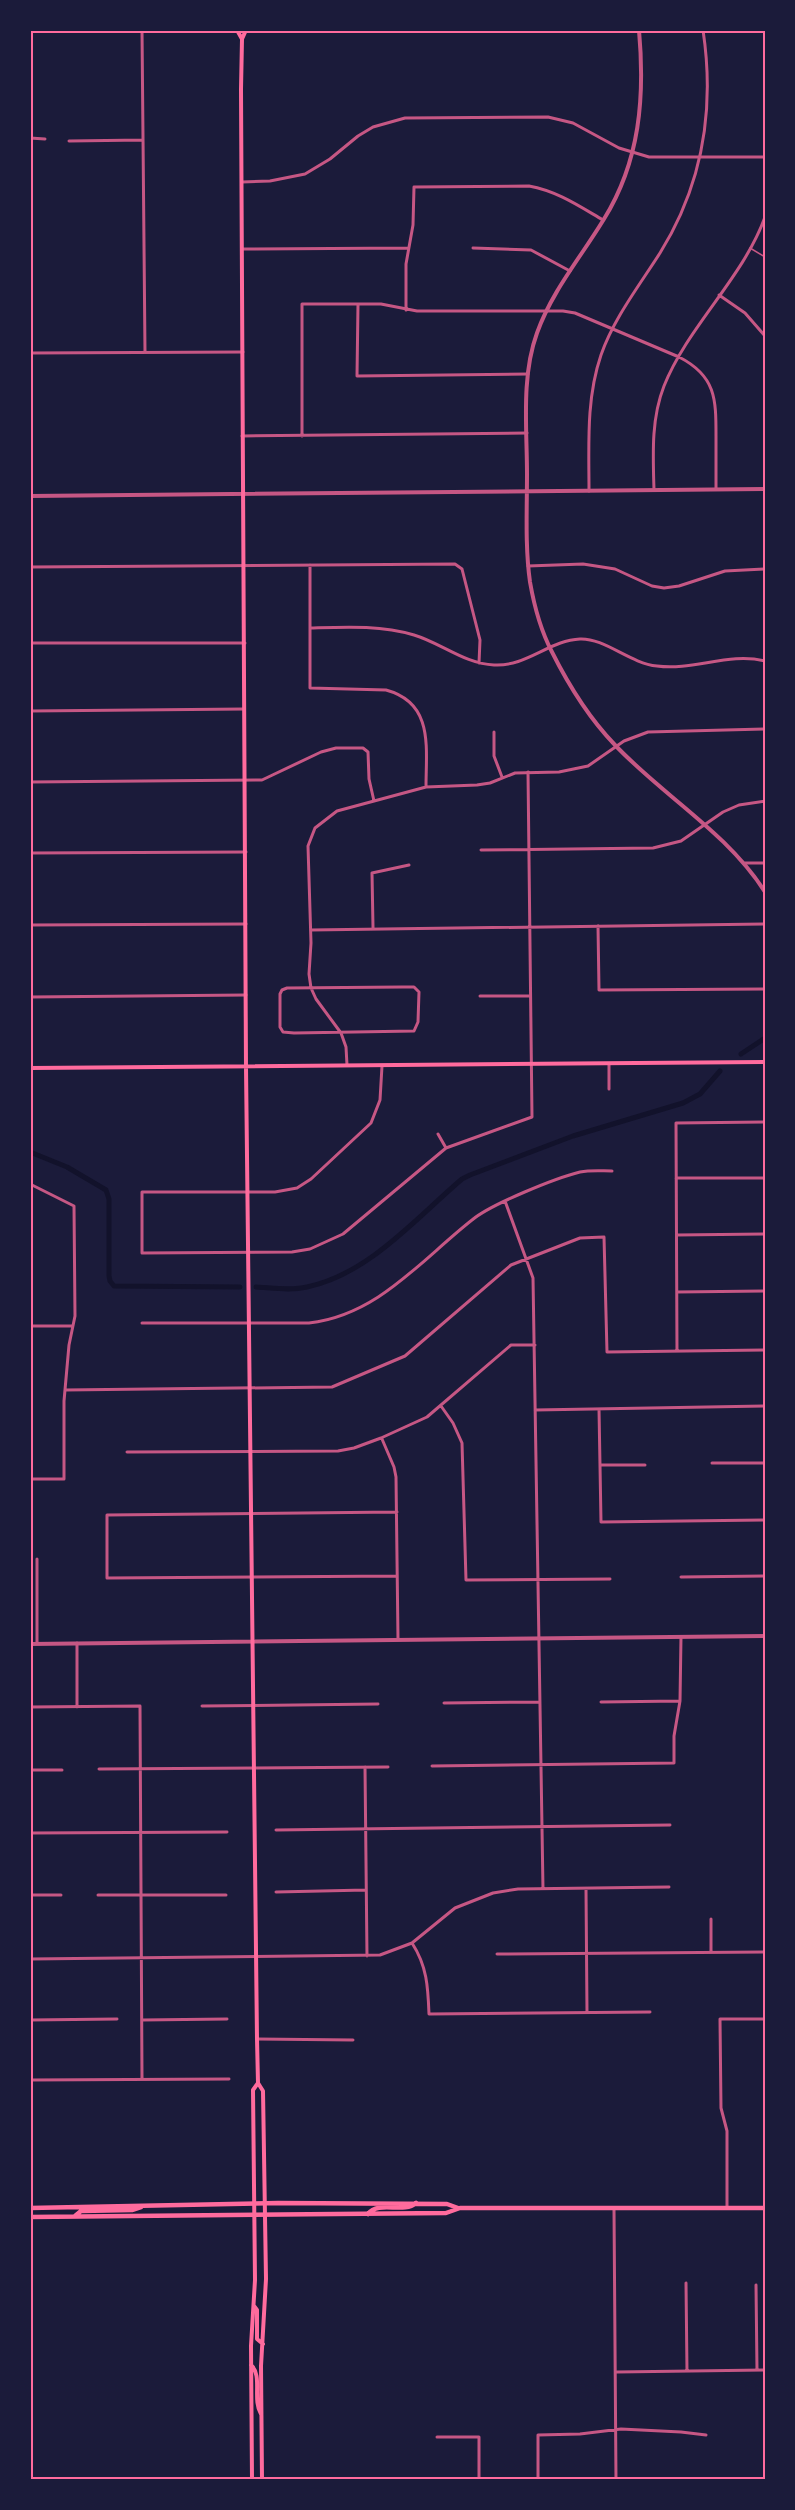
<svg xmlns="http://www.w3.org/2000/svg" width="795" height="2510" font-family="'Fira Sans',sans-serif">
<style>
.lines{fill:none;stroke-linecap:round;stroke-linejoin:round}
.canal{stroke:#12122b;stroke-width:5}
.service{stroke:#c65784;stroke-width:1.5}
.minor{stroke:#c65784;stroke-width:3}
.tertiary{stroke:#c65784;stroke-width:4}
.secondary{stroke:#ff6b9d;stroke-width:4}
.primary{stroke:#ff6b9d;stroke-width:4.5}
.neatline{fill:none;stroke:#ff6b9d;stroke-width:2}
</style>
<rect width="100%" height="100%" fill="#1b1b3a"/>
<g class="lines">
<!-- canal -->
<path class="canal" d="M 741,1054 L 765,1038
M 30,1152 L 67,1167 L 106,1190 L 109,1199 L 109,1276 L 110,1281 L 114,1286 L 240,1287
M 256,1287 C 273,1288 291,1291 307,1287 C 369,1274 416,1218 462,1179 L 470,1175 L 573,1136 L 683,1103 L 700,1094 L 720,1071"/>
<!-- service -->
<path class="service" d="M 750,248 L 765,257"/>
<!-- minor -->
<path class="minor" d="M 142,30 L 145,352
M 30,138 L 45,139
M 69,141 L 143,140
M 242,182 L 270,181 L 305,174 L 330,159 L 358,136 L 373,127 L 405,118 L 548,117 L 573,123 L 619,148 L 649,157 L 765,157
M 473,248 L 531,250 L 570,271
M 242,249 L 408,248
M 719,295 L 745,313 L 765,336
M 358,304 L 357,376 L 528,374
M 406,310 L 406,264 L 413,225 L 414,187 L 529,186 C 557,191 579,206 603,220
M 30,353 L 243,352
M 242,436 L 527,433
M 302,436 L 302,304 L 381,304 L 417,311 L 563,311 L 575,313 L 679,357 C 716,376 716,399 716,436 C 716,454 716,471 716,489
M 654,490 C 653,455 651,419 664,386 C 688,326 743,278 765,217
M 589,491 C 589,445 586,399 601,355 C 614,318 639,286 660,253 C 703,184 715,110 703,30
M 310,565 L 310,688 L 386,690 C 434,703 426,747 426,787
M 528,566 L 583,564 L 615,569 L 652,586 L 664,588 L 679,586 L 725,571 L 765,569
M 30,567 L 455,564 L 462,569 L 480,640 L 479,663
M 310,628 C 345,627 380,625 414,635 C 441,643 465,664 494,665 C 526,667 550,640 580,639 C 605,638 629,663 657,666 C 693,671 729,652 765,661
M 30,643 L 245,643
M 30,711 L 244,709
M 494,732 L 494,756 L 502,777
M 30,782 L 262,780 L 321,752 L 336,748 L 363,748 L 368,752 L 369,779 L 374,801
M 481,850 L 653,848 L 681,841 L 723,812 L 739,805 L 765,801
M 30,853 L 246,852
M 745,863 L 765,863
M 30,925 L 246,924
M 598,926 L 599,990 L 765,989
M 373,927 L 372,873 L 409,865
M 311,930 L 765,924
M 402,987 L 414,987 L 419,992 L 418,1022 L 414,1031 L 294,1033 L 283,1032 L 280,1027 L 280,994 L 282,990 L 287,988 Z
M 480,996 L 530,996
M 30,997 L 246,995
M 347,1065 L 346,1047 L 341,1033 L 316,999 L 311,988 L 309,974 L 311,943 L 308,846 L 315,828 L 337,811 L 426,787 L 477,785 L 490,783 L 515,773 L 559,772 L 588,766 L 624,741 L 648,732 L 765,729
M 382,1066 L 380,1100 L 371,1123 L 311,1179 L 297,1188 L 275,1192 L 142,1192 L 142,1253 L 292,1252 L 310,1249 L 343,1234 L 446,1148 L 532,1117 L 528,772
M 609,1089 L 609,1064
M 438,1134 L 446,1148
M 676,1178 L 765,1178
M 30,1184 L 74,1206 L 75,1316 L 69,1345 L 64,1401 L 64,1479 L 30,1479
M 505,1201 L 533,1278 L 543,1889
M 677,1235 L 765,1234
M 677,1292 L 765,1291
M 142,1323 L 309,1323 C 378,1315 421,1260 472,1220 C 491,1204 556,1178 580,1172 C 591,1170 601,1171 612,1171
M 30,1326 L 73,1326
M 677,1351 L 676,1123 L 765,1122
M 65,1390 L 332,1387 L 405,1356 L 511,1265 L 580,1238 L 604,1237 L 607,1352 L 765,1350
M 441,1406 L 453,1423 L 462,1443 L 466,1580 L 610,1579
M 599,1409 L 601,1522 L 765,1520
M 535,1410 L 765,1406
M 382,1439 L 394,1467 L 396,1477 L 398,1639
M 127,1452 L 338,1451 L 354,1448 L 381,1438 L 427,1417 L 511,1345 L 535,1345
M 712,1463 L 765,1463
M 600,1465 L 645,1465
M 397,1512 L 107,1515 L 107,1578 L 397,1576
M 37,1559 L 37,1643
M 681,1577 L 765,1576
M 77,1643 L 77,1707
M 601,1702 L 680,1701
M 444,1703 L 540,1702
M 202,1706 L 378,1704
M 30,1707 L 140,1706 L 142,2079
M 432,1766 L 674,1763 L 674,1736 L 680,1701 L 681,1637
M 365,1767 L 367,1956
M 99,1769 L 388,1767
M 30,1770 L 62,1770
M 276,1830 L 670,1825
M 30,1833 L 227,1832
M 586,1889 L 587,2013
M 276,1892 L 366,1890
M 30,1895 L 61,1895
M 98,1895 L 226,1895
M 711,1919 L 711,1952
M 412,1943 C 427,1966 428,1987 429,2014 L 650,2012
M 497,1954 L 765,1952
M 30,1959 L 380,1955 L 412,1943 L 455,1908 L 493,1893 L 518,1889 L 669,1887
M 30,2020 L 117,2019
M 142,2020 L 227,2019
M 257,2039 L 353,2040
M 30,2080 L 229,2079
M 727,2208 L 727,2131 L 721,2108 L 720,2019 L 765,2019
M 614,2209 L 616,2480
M 686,2283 L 687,2371
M 756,2285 L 757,2370
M 617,2372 L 765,2370
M 437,2437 L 479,2437 L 479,2480
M 538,2480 L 538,2435 L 580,2434 L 621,2429 L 681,2432 L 706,2435"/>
<!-- tertiary -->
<path class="tertiary" d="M 639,30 C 645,97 640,161 604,219 C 581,257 552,291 537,333 C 521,377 527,428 527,474 C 527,510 525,547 530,582 C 534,605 541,631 552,652 C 569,686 589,718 615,745 C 663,796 727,832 765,892
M 30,496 L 765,489
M 30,1644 L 765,1636"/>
<!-- secondary -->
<path class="secondary" d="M 237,30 L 242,39
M 246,30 L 242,39 L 241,89 L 246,1067 L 257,2039 L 258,2083 L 263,2091 L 266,2279 L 261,2366 L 262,2480
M 30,1068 L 765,1062
M 254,2306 L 257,2310 L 257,2339 L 263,2344
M 251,2365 C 263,2376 252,2399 261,2414
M 252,2480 L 251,2346 L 255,2280 L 253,2090 L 258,2083"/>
<!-- primary -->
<path class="primary" d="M 30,2208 L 278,2203 L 447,2204 L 458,2208
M 368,2214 C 379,2200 403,2214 416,2203
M 75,2216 L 81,2211 L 132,2210 L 141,2207
M 30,2217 L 446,2213 L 460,2208 L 765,2208"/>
</g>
<!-- border -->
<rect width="795" height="2510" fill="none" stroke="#1b1b3a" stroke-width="63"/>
<rect x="32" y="32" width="732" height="2446" class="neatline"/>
</svg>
